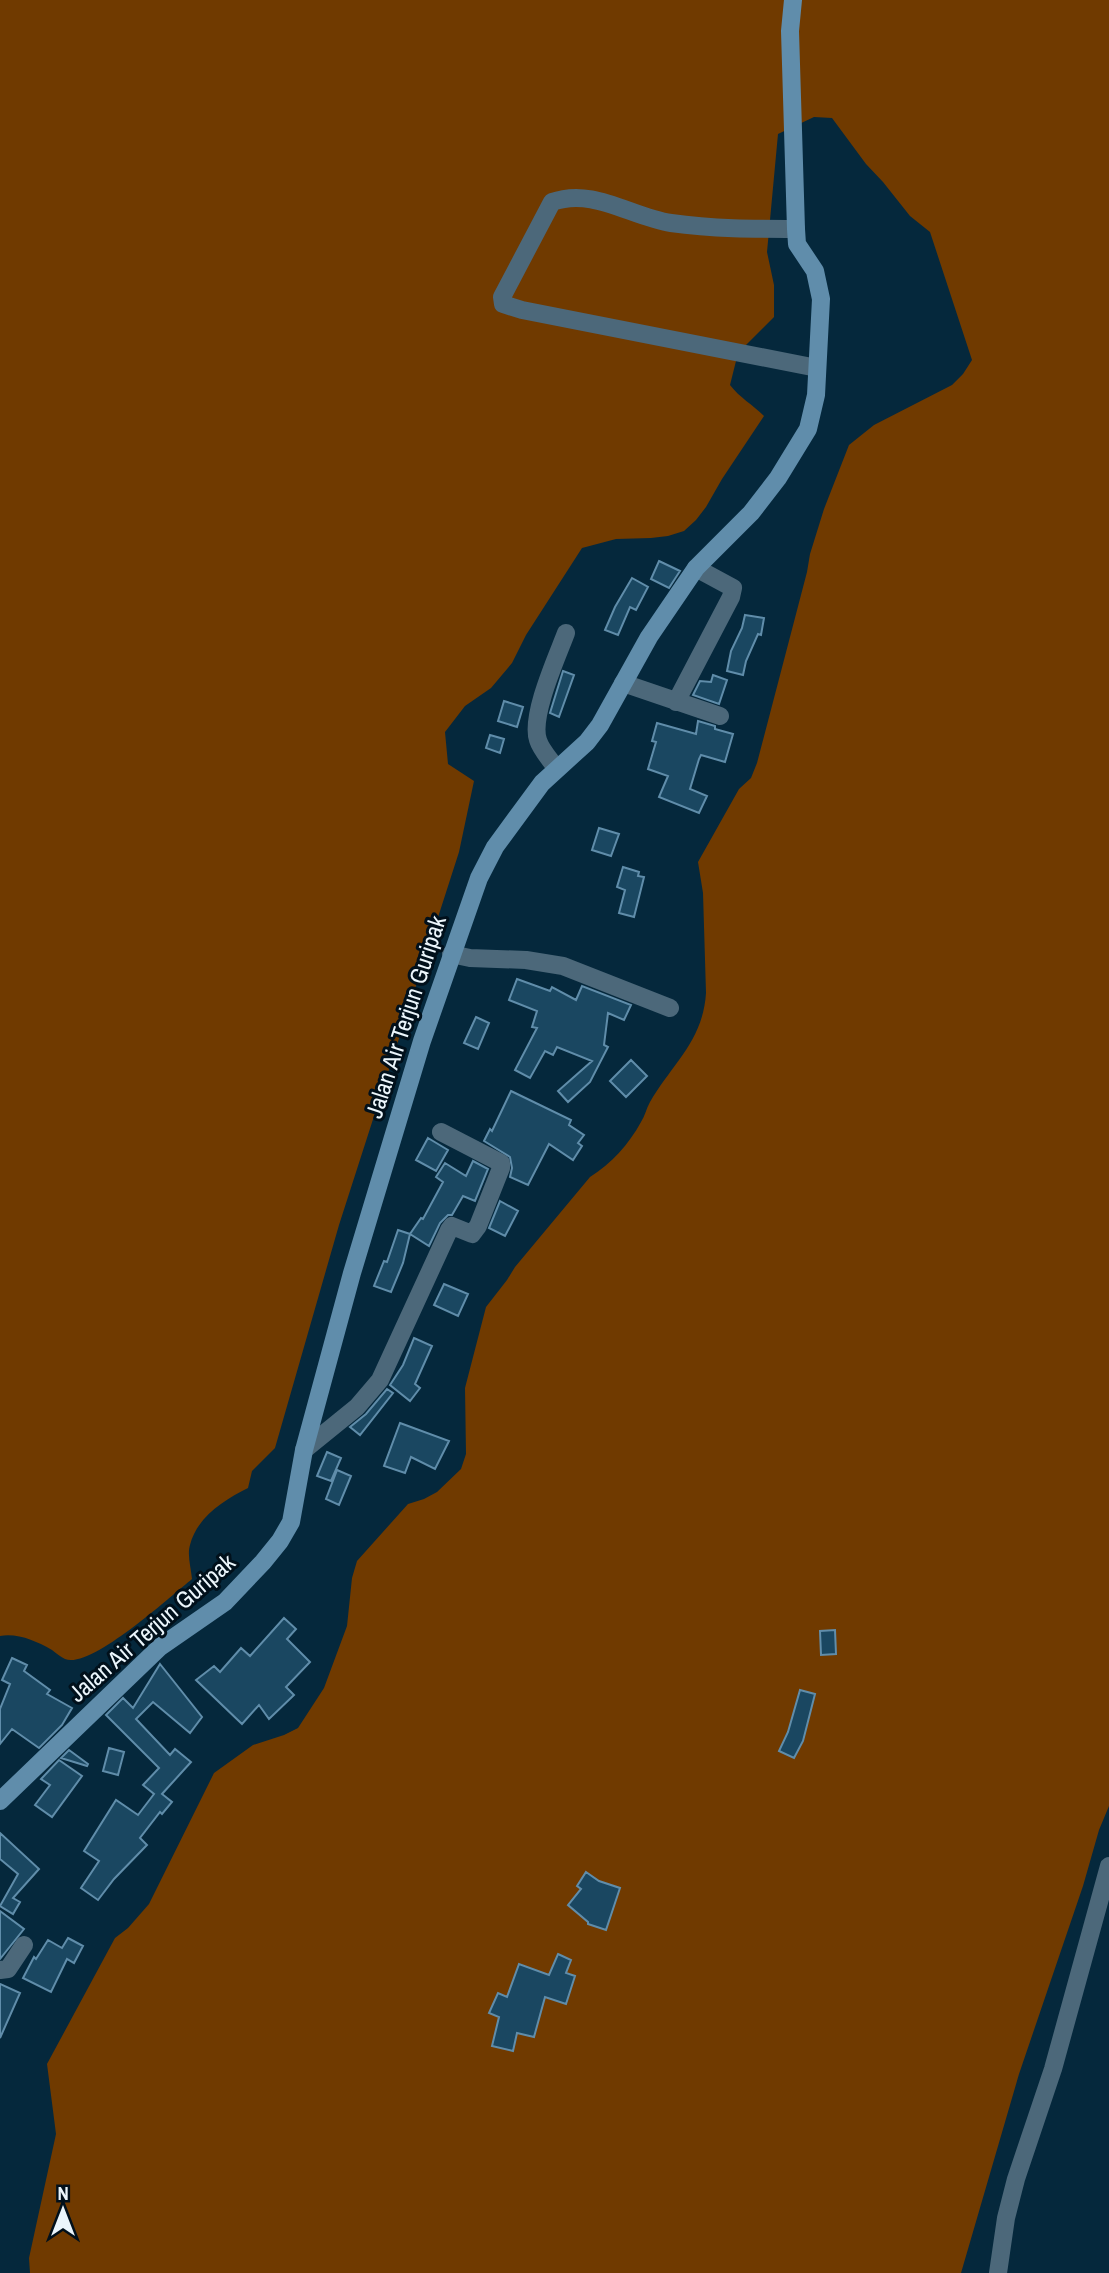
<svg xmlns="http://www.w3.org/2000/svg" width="1109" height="2273" font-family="'Archivo Narrow',sans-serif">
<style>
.forest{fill:#703a00}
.building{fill:#1a4761;stroke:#608daa;stroke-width:2}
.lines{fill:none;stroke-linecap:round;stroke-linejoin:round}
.street{stroke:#4c687a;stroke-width:18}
.secondary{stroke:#608dab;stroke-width:18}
.labels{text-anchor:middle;stroke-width:6;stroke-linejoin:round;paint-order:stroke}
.street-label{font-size:24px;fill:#ecf6fc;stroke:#01101b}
</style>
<rect width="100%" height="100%" fill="#05283c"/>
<!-- forest -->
<path class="forest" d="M 0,0 L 1109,0 L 1109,1806 L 1099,1830 L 1083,1886 L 1019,2074 L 961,2273 L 30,2273 L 29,2258 L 56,2134 L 47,2064 L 115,1938 L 128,1928 L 149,1904 L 214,1773 L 253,1745 L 284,1735 L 298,1728 L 324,1688 L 347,1626 L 352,1578 L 357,1561 L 408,1504 L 424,1499 L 437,1492 L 461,1469 L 466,1454 L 465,1388 L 486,1307 L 507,1280 L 515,1267 L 590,1177 C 611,1164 629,1144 641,1122 C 645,1116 646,1109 650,1102 C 672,1064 703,1041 706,993 L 703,893 L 698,862 L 739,789 L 751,778 L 757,763 L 807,572 L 810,554 L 824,509 L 849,445 L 874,425 L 952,385 L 963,374 L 972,360 L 930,232 L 910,216 L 883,182 L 866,164 L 832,118 L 814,117 L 778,134 L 767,252 L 774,285 L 774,317 L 746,345 L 737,357 L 730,385 C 740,398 752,404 764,416 L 722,479 L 706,507 L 696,520 L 684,531 L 668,536 L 651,538 L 616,539 L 582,548 L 526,635 L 512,663 L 491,688 L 465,706 L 445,732 L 448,764 L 474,781 L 459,852 L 339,1225 L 275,1448 L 252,1471 L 248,1488 C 224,1500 197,1517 190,1545 C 187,1555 191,1568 192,1579 C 171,1596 90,1670 65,1659 C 61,1657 56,1653 52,1650 C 36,1641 18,1633 0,1636 Z"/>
<!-- building -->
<path class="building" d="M 659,561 L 680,571 L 669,588 L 651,579 Z
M 632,578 L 648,587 L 636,610 L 630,607 L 618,635 L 605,630 L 615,607 Z
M 745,615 L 764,618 L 761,635 L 758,634 L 746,661 L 743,675 L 727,671 L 731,651 L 742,628 Z
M 563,671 L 574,675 L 559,717 L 550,713 Z
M 713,675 L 727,680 L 719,704 L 693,695 L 700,681 L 711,682 Z
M 504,701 L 523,707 L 517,727 L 498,721 Z
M 698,721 L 715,726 L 715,729 L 733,734 L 725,762 L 701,755 L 699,759 L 690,789 L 707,796 L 699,813 L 659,797 L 668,776 L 648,769 L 656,742 L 652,741 L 657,723 L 696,734 Z
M 490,735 L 504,739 L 500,753 L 486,748 Z
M 599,828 L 619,834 L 611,856 L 592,850 Z
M 623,867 L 639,872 L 638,876 L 644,877 L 634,917 L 619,913 L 625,890 L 617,887 Z
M 517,979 L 550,991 L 552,987 L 576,1000 L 582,986 L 631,1005 L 624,1020 L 608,1013 L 604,1045 L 608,1047 L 590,1082 L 568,1102 L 558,1091 L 592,1061 L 557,1047 L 553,1055 L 545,1051 L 530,1078 L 515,1070 L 537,1028 L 532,1027 L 537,1011 L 509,1000 Z
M 476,1017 L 489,1023 L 478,1049 L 464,1043 Z
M 631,1060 L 647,1076 L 626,1097 L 610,1081 Z
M 511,1091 L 571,1120 L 569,1125 L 584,1135 L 578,1143 L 582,1146 L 573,1160 L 549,1144 L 528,1185 L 510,1177 L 512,1168 L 510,1157 L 484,1141 L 490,1129 L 492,1131 Z
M 428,1138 L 448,1150 L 436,1171 L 416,1160 Z
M 473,1161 L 488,1169 L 475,1201 L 463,1196 L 452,1215 L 448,1215 L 440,1223 L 429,1246 L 410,1234 L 421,1218 L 423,1219 L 443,1182 L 436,1177 L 445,1163 L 466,1176 Z
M 500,1201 L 518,1211 L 505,1236 L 489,1228 Z
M 398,1230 L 410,1234 L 403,1263 L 391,1292 L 374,1286 L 384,1261 L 387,1262 Z
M 444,1284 L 468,1294 L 458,1316 L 434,1305 Z
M 414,1338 L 432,1346 L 415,1384 L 420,1388 L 410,1401 L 390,1385 L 403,1365 Z
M 387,1389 L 393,1393 L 360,1435 L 350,1427 L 366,1414 Z
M 400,1423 L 449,1441 L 435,1469 L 411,1457 L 405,1473 L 384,1466 Z
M 327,1452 L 341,1458 L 331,1481 L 317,1476 Z
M 337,1470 L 351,1476 L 339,1505 L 326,1499 Z
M 284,1618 L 296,1629 L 287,1639 L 310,1662 L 286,1687 L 294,1695 L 269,1719 L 259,1705 L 242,1724 L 196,1680 L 214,1666 L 220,1672 L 241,1648 L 250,1656 Z
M 835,1630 L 836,1654 L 821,1655 L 820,1631 Z
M 12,1658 L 27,1665 L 24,1671 L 50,1690 L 47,1694 L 72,1708 L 62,1725 L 39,1748 L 12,1729 L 0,1744 L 0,1709 L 10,1684 L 2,1680 Z
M 160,1664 L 202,1717 L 190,1733 L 153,1702 L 136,1719 L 170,1755 L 175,1749 L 191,1762 L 162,1794 L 172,1802 L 162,1814 L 160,1812 L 140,1838 L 147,1845 L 114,1879 L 98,1900 L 81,1888 L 99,1861 L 84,1851 L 116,1800 L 138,1815 L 154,1794 L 143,1785 L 159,1768 L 106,1715 L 123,1698 L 133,1708 Z
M 800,1690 L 815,1694 L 803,1741 L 794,1758 L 779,1751 L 788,1732 Z
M 109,1748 L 124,1752 L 118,1775 L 103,1771 Z
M 69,1750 L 88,1764 L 87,1766 L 61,1758 Z
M 59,1760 L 82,1776 L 52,1817 L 35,1805 L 50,1785 L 41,1779 Z
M 0,1833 L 39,1869 L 13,1898 L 20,1902 L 13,1914 L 0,1906 L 18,1874 L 0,1859 Z
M 586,1872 L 599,1881 L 620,1888 L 606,1930 L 588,1924 L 588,1922 L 568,1905 L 581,1889 L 577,1886 Z
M 0,1911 L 24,1929 L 0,1959 Z
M 68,1938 L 83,1946 L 74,1963 L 67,1959 L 51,1992 L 23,1978 L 34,1957 L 36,1959 L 48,1940 L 62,1948 Z
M 558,1954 L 571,1960 L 566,1973 L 575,1976 L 566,2004 L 545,1997 L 534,2037 L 517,2033 L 513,2051 L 492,2046 L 499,2017 L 489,2013 L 498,1993 L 507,1997 L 519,1964 L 549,1975 Z
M 0,1984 L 20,1993 L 0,2038 Z"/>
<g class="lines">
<!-- street -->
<path class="street" d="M 796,229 C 754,229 713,229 671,223 C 631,217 593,187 552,202 L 502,297 L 503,304 L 522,310 L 817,368
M 623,683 L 720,716
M 676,702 L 731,597 L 733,588 L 696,568
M 556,768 C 550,759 541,750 538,740 C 530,716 557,657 566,633
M 451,954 L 470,958 L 526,960 L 563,966 L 670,1008
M 304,1450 L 357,1407 L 380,1380 L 449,1230 L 452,1226 L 472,1234 L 478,1226 L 501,1168 L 501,1163 L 441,1132
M 0,1970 L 8,1969 L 24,1945
M 998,2273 L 1006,2218 L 1016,2179 L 1053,2069 L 1109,1866"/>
<!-- secondary -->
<path class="secondary" d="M 0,1801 L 160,1647 L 225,1602 L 263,1562 L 280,1541 L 291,1522 L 304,1450 L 352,1273 L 422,1041 L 479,878 L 495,847 L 542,783 L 587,742 L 600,725 L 649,637 L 696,568 L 751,513 L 778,478 L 808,429 L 816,395 L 821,299 L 815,271 L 797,244 L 796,229 L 790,31 L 793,0"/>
</g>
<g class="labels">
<!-- street labels -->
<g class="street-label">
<text transform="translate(406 1017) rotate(-72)" y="8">Jalan Air Terjun Guripak</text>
<text transform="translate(152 1628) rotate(-41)" y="8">Jalan Air Terjun Guripak</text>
</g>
</g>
<!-- north arrow -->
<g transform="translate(63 2210)" stroke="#01101b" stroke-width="5" paint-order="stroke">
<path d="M0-5L12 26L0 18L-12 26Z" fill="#ecf6fc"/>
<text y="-10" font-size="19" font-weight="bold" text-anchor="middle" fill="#ecf6fc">N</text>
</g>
</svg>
